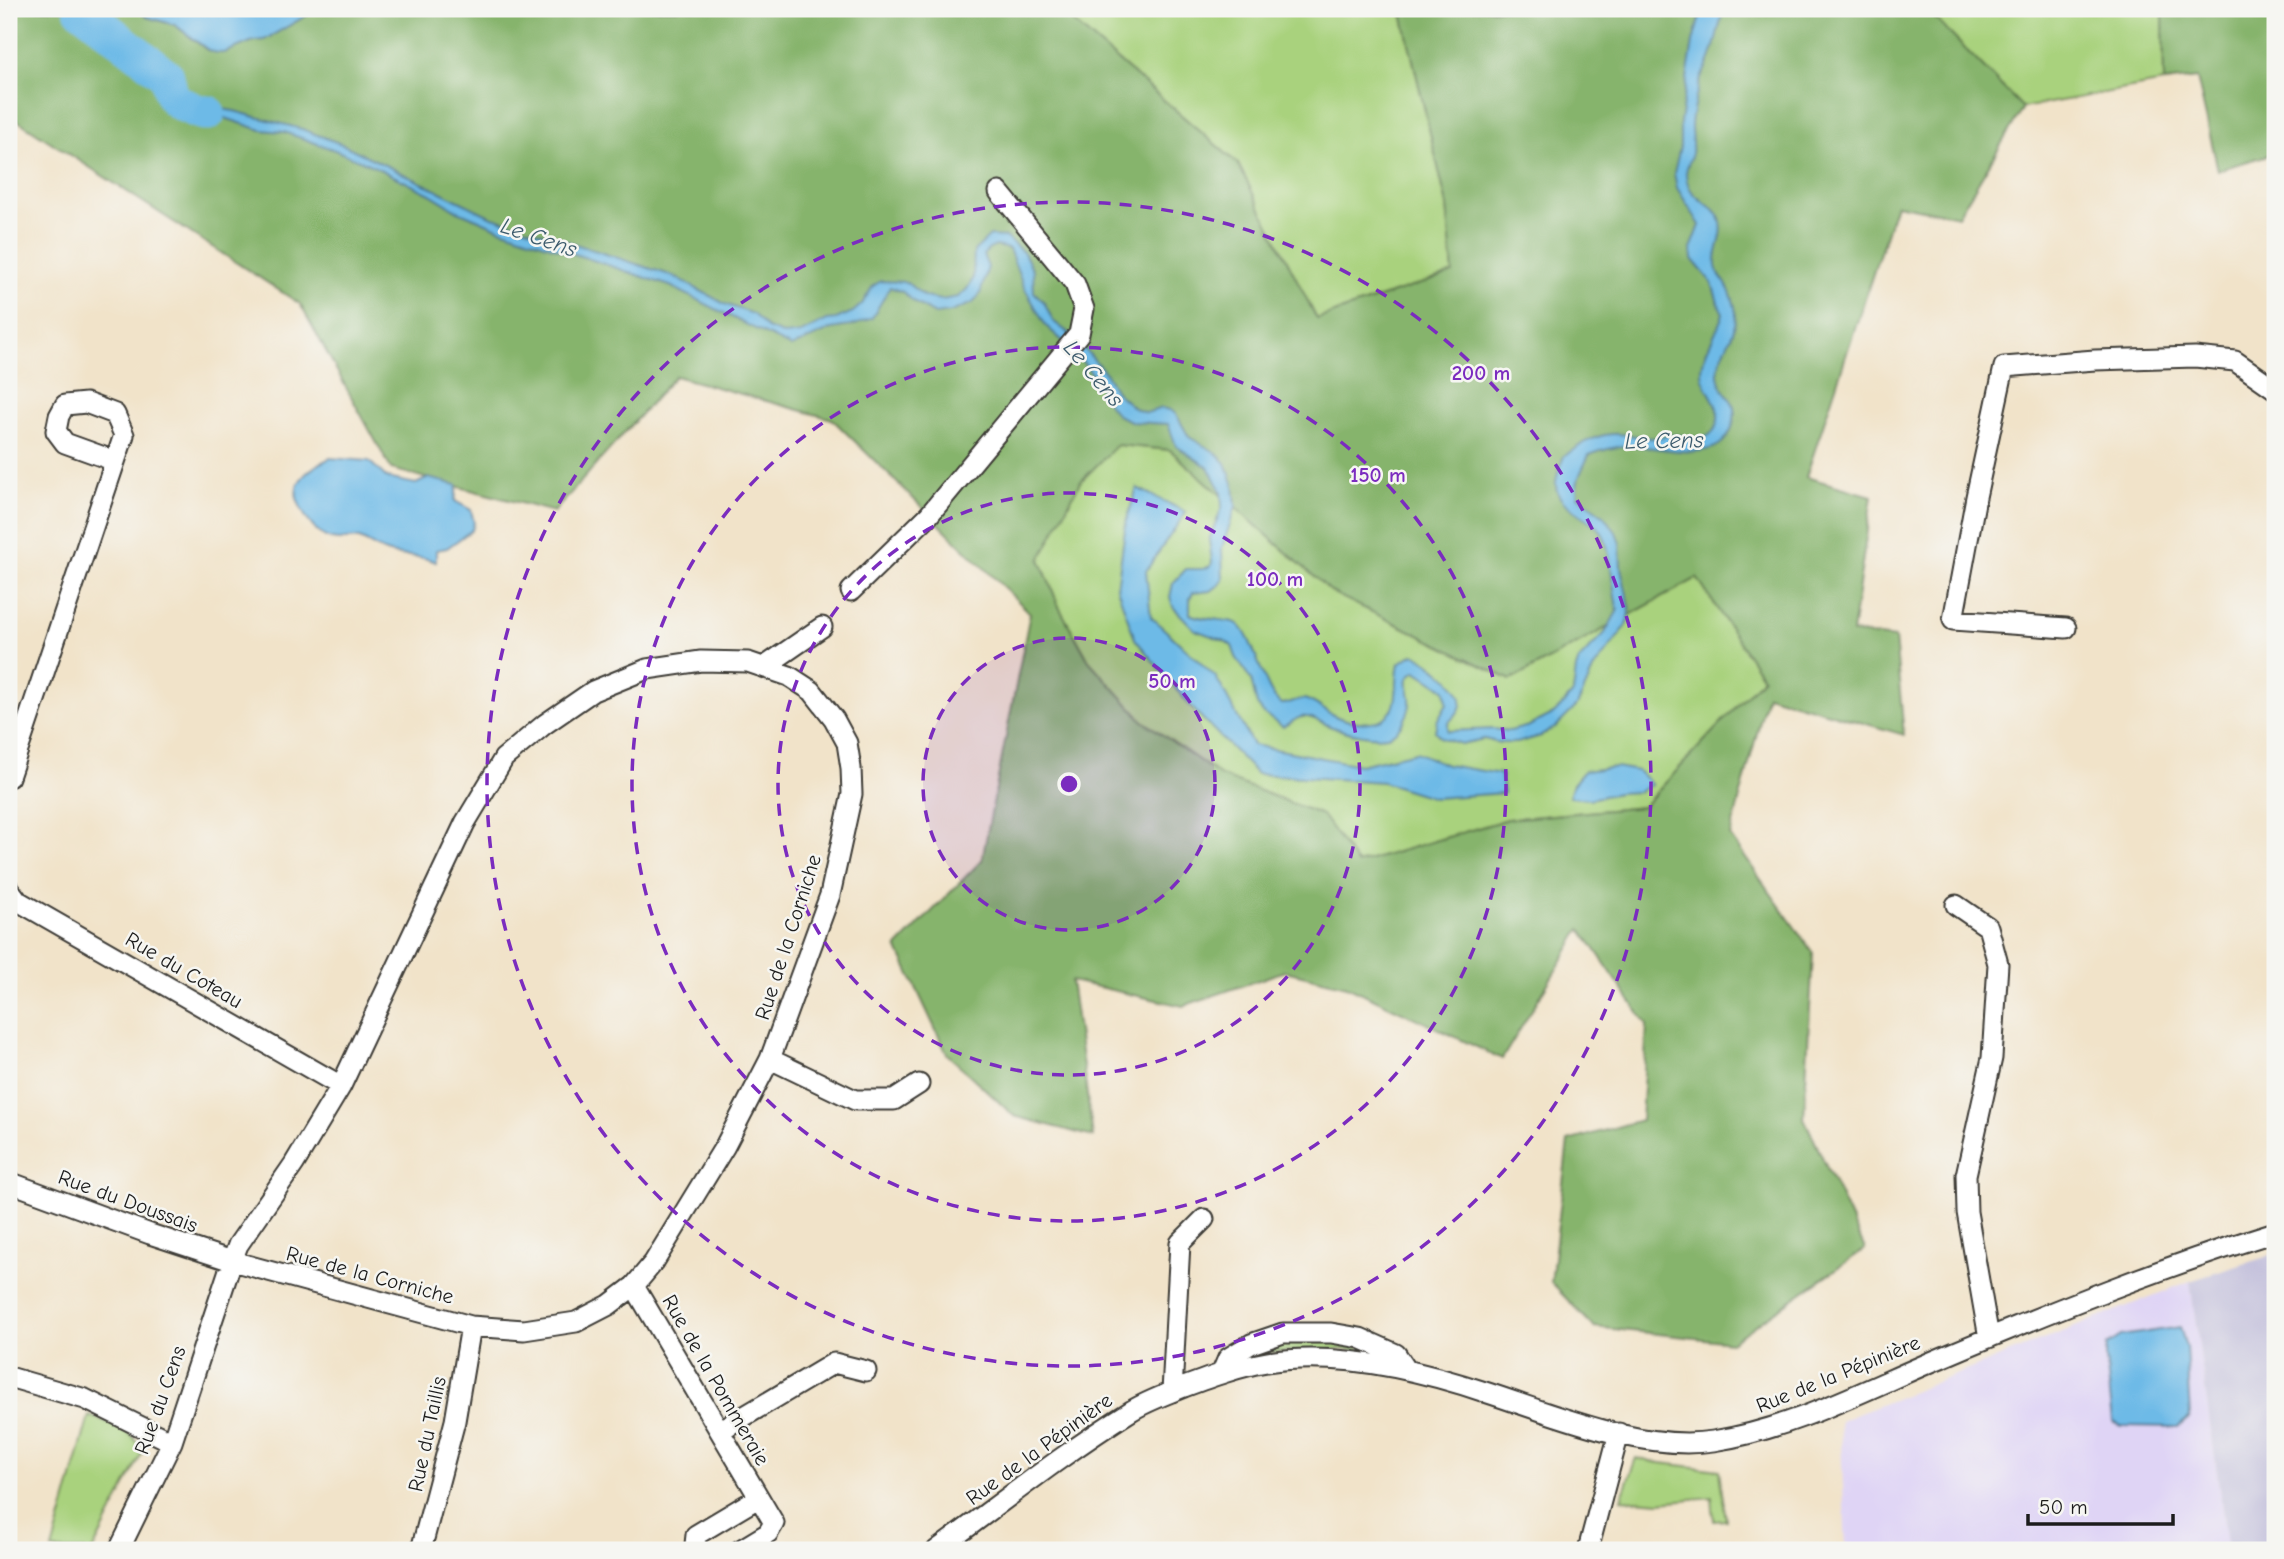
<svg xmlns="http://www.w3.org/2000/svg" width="2284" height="1559" font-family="'Comic Neue',sans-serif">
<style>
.built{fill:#dfd4f5}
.industrial{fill:#c3c0db}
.green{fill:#a9d27d;stroke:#62774c;stroke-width:2}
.forest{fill:#86b46c;stroke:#516844;stroke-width:2;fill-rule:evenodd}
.water{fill:#6dbae7;stroke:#446b82;stroke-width:2}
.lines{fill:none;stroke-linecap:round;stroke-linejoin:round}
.river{stroke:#6dbae7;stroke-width:35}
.minor-casing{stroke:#3c3a36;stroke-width:23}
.minor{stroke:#fff;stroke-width:19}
.ring{fill:none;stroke:#7b2cbf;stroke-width:3.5;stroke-dasharray:12 9}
.labels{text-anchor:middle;stroke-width:5;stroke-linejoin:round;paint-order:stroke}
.street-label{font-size:21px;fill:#1c1c1c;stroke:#f6f6f2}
.water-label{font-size:23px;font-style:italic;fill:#3c5b6d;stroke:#f6f6f2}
.centre{fill:#7b2cbf;stroke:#f6f6f2;stroke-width:3.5}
.ring-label{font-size:21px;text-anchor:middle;font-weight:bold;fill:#7b2cbf;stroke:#f6f6f2;stroke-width:5;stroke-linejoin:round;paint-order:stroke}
</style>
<rect width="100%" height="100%" fill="#f6f6f2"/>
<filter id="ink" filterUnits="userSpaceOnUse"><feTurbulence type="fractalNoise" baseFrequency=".0143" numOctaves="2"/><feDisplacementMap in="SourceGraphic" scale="14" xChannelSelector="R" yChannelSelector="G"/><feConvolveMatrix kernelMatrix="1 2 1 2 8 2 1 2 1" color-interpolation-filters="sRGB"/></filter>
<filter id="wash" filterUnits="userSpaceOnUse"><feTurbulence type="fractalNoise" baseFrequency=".00686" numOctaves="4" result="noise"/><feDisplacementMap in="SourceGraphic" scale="28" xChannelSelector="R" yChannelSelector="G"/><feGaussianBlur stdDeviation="1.57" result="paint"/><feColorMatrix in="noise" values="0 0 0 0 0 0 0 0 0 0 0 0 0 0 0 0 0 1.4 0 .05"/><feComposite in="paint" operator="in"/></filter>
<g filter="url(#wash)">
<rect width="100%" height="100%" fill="#f1e3c9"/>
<!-- built -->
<path class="built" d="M 2190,1281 L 2228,1550 L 1846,1550 L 1840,1421 Z"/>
<!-- industrial -->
<path class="industrial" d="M 2275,1254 L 2275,1550 L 2228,1550 L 2190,1281 Z"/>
<!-- green -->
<path class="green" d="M 1058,9 L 1401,9 L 1447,205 L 1453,273 L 1316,319 L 1238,164 Z
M 1926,9 L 2163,9 L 2164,82 L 2023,108 Z
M 1117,445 L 1170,450 L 1333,593 L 1511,680 L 1697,578 L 1763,678 L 1643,807 L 1508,819 L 1357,864 L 1322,815 L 1221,776 L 1142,720 L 1089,661 L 1060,609 L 1040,559 L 1080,482 Z
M 1294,1341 L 1343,1342 L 1376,1354 L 1345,1349 L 1249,1353 L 1272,1344 Z
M 89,1416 C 110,1422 136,1430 142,1453 L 93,1550 L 52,1550 Z
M 1636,1458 L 1652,1462 L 1719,1470 L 1726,1520 L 1714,1521 L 1712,1497 L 1660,1502 L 1621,1499 Z"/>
<!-- forest -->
<path class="forest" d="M 9,9 L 136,9 L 147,17 L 175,25 L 207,50 L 233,49 L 253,41 L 264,40 L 309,14 L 313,9 L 1058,9 L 1238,164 L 1317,319 L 1453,273 L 1447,205 L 1401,9 L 1926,9 L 2023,108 L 1958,216 L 1896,204 L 1806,477 L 1872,496 L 1852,633 L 1895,638 L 1904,735 L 1767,695 L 1730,836 L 1813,953 L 1804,1118 L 1865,1249 L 1731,1342 L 1594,1327 L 1551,1283 L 1568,1141 L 1641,1120 L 1647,1025 L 1581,929 L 1502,1059 L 1347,986 L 1285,971 L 1183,1006 L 1071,981 L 1093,1137 L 1014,1116 L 947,1054 L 897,947 L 982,860 L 1030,613 L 832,419 L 675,376 L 554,512 L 391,469 L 300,304 L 9,115 ZM 1117,445 L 1170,450 L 1333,593 L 1511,680 L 1697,578 L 1763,678 L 1643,807 L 1508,819 L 1357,864 L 1322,815 L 1221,776 L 1142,720 L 1089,661 L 1060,609 L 1040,560 L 1080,482 Z
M 2163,9 L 2273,9 L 2275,14 L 2275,153 L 2218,170 L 2197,78 L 2164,82 Z"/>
<!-- water -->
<path class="water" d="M 77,9 L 85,9 L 170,72 L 174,79 L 165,81 Z
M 136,9 L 313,9 L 309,14 L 264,40 L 253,41 L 224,53 L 217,53 L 208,50 L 175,25 L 147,17 Z
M 1702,9 L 1721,9 L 1722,14 C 1719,28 1716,43 1711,56 C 1708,66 1701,75 1699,85 C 1696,97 1691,115 1691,127 C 1691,135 1693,145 1692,153 C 1691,160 1686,166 1686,174 C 1687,201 1713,201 1720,219 C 1726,235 1714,250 1716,266 C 1717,274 1722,277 1726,284 C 1731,293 1735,303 1736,314 C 1737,336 1717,356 1718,374 C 1719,387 1726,392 1732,402 C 1739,415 1731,437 1719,445 C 1697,459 1655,446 1631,446 C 1617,446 1602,450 1589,455 C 1583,469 1574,481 1578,496 L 1603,515 L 1616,532 L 1620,544 L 1621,568 L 1630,608 L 1627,625 L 1594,668 L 1577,706 L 1556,727 L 1541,736 L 1517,743 L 1500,743 L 1484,739 L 1461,744 L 1441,738 L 1435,731 L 1437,721 L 1447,703 L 1445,690 L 1416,671 C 1400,679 1412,690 1410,704 C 1409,714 1400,731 1390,735 C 1379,740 1344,732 1332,727 C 1324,724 1315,718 1307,717 C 1298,715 1291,724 1283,727 L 1264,714 L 1257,705 L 1251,680 L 1236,657 L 1232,646 L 1225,641 L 1195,630 L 1173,607 L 1170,597 L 1173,583 L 1186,569 L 1203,569 L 1211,566 L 1212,561 L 1209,540 L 1222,507 L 1221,491 L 1208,467 L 1176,446 L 1168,424 L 1133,422 L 1117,415 L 1107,402 L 1095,378 L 1076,353 L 1046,326 L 1024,287 L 1009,249 L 996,246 L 989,249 L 983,255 L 988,267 L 980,294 L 973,303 L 951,312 L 935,314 L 915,303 L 903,292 L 890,287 L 872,318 L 855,325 L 832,329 L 791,347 L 670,286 L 500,229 L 458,211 L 430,194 L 369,164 L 332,149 L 284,132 L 261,130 L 222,117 L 202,117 L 183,112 L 171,103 L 166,90 L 172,89 L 176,98 L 185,103 L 234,111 L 302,129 L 344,145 L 490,216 L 673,276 L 725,304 L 753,314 L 767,328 L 785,335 L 801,333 L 827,320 L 836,319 L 853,312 L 862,304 L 873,286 L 881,281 L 906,282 L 925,297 L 941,300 L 958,297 L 967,289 L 973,279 L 974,251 L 990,236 L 1005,237 L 1024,253 L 1033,270 L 1034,292 L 1044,302 L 1053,321 L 1074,337 L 1105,372 L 1117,393 L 1135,409 L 1146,413 L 1162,408 L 1170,410 L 1176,414 L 1189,437 L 1215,452 L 1226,463 L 1234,486 L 1236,506 L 1222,548 L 1223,579 L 1219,585 L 1211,591 L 1193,593 L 1190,598 L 1190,614 C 1203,621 1230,618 1238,624 C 1255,638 1265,697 1282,704 C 1289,704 1296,699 1303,699 C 1313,700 1322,709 1331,714 C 1350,724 1385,729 1394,706 C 1398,694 1396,676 1399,663 L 1414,654 C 1428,661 1465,687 1461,705 C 1460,712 1453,718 1448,723 L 1448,731 L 1493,729 L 1510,731 L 1529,726 L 1555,713 L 1573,693 L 1576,669 L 1579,660 L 1605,633 L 1618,610 C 1611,587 1613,562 1605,539 C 1597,515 1554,511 1556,482 C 1557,473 1561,464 1564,456 C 1579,446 1594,435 1612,434 C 1625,433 1637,437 1650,438 C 1659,438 1667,434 1676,435 C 1692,436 1710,445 1717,424 C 1723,405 1704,391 1702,374 C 1701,353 1718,333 1723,313 L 1718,303 L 1712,283 L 1692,259 L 1691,249 L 1700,225 L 1677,188 L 1674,173 L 1680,147 L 1680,122 L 1693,42 Z
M 330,458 L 369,461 L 387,478 L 416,484 L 428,478 L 457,485 L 455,501 L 471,510 L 474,523 L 472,530 L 447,548 L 436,550 L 436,562 C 417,554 407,558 389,553 C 378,550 370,543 359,539 C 352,537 346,540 338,540 C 318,540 304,517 298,501 C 290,480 314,466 330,458 Z
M 1137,488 L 1186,512 L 1146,571 L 1151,617 L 1216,677 L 1253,745 L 1360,765 L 1416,752 L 1447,765 L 1501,774 L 1504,793 L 1434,798 L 1383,782 L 1257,774 L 1191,707 L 1135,639 L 1117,588 L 1126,522 Z
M 1616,767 L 1638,771 L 1652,784 L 1638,792 L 1619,793 L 1589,799 L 1569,797 L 1573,784 L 1584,771 Z
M 2180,1327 L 2186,1347 L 2190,1417 L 2178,1427 L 2122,1426 L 2113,1422 L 2106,1358 L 2107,1345 L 2121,1336 Z"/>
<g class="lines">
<!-- river -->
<path class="river" d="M 81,9 L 167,76 C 171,95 170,100 190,108 C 196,111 201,113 208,113"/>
</g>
</g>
<g filter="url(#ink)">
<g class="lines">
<defs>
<path id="minor" d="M 851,591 L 929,515 L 1079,334 L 1084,309 L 1075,284 L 999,192
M 2066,628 L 1953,620 L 1976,497 L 2004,367 L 2095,360 L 2195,357 L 2235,361 L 2275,389
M 764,667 L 822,627
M 9,777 L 124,435 L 115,414 L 86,403 L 65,405 L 59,416 L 56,431 L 65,443 L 115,461
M 9,889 L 18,901 L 341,1086
M 1956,905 L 1988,927 L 1998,964 L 1992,1058 L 1966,1175 L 1967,1212 L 1989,1338
M 770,1059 L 855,1100 L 894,1100 L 919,1084
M 9,1182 L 150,1234 L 232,1261 L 471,1326 L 524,1330 L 576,1322 L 609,1305 L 634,1286 L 654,1262 L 725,1146 L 770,1059 L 830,895 L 852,794 L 851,768 L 847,743 L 834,719 L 812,691 L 789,676 L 748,662 L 701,661 L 647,669 L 593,691 L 545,724 L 504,758 L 465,823 L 341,1086 L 294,1164 L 238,1245 L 232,1261 L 226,1279 L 172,1442 L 119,1550
M 634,1286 L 774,1523 L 768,1533 L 740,1550
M 1222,1372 L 1228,1358 L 1251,1344 L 1283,1333 L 1331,1333 L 1360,1338 L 1396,1354 L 1406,1369
M 9,1377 L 85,1399 L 172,1442
M 1172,1392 L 1180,1243 L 1204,1219
M 721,1430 L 834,1363 L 866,1371
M 421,1550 L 455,1421 L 471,1326
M 699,1550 L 695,1544 L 696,1535 L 758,1498
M 937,1550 C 1001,1503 1064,1453 1131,1411 C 1147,1401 1167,1394 1184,1387 C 1211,1377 1238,1367 1267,1362 C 1340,1351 1420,1370 1488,1393 C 1553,1414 1643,1452 1713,1441 C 1793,1429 1868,1388 1943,1357 C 2052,1311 2162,1267 2275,1232
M 1588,1550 L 1619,1433"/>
</defs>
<!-- minor casing -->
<use href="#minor" class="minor-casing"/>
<!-- minor -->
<use href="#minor" class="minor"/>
</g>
</g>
<!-- distance rings -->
<circle cx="1069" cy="784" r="146" fill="#7b2cbf" fill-opacity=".12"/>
<g class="ring">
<circle cx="1069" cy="784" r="146"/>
<circle cx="1069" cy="784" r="291"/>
<circle cx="1069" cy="784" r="437"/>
<circle cx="1069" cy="784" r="582"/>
</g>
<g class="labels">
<!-- street labels -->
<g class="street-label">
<text transform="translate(788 937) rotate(-72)" y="7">Rue de la Corniche</text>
<text transform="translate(184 970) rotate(30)" y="7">Rue du Coteau</text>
<text transform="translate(128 1201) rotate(20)" y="7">Rue du Doussais</text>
<text transform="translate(370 1275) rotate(15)" y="7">Rue de la Corniche</text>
<text transform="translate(1838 1374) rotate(-22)" y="7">Rue de la Pépinière</text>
<text transform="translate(716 1380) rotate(60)" y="7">Rue de la Pommeraie</text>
<text transform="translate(160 1400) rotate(-70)" y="7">Rue du Cens</text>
<text transform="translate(427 1434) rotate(-78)" y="7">Rue du Taillis</text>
<text transform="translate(1039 1449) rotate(-36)" y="7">Rue de la Pépinière</text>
</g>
<!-- water labels -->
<g class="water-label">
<text transform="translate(539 237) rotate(19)" y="8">Le Cens</text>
<text transform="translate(1094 373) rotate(50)" y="8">Le Cens</text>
<text transform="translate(1664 440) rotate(-1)" y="8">Le Cens</text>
</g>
</g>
<circle cx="1069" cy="784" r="10" class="centre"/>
<g class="ring-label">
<text x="1481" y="380">200 m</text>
<text x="1378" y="482">150 m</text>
<text x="1275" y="586">100 m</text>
<text x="1172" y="688">50 m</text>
</g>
<!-- margin -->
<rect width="2284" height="1559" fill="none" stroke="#f6f6f2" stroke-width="35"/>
<!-- scale -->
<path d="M2028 1514v10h145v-10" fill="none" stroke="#1c1c1c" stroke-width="3.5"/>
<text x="2039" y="1514" font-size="21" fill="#1c1c1c" stroke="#f6f6f2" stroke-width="5" paint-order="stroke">50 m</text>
</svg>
